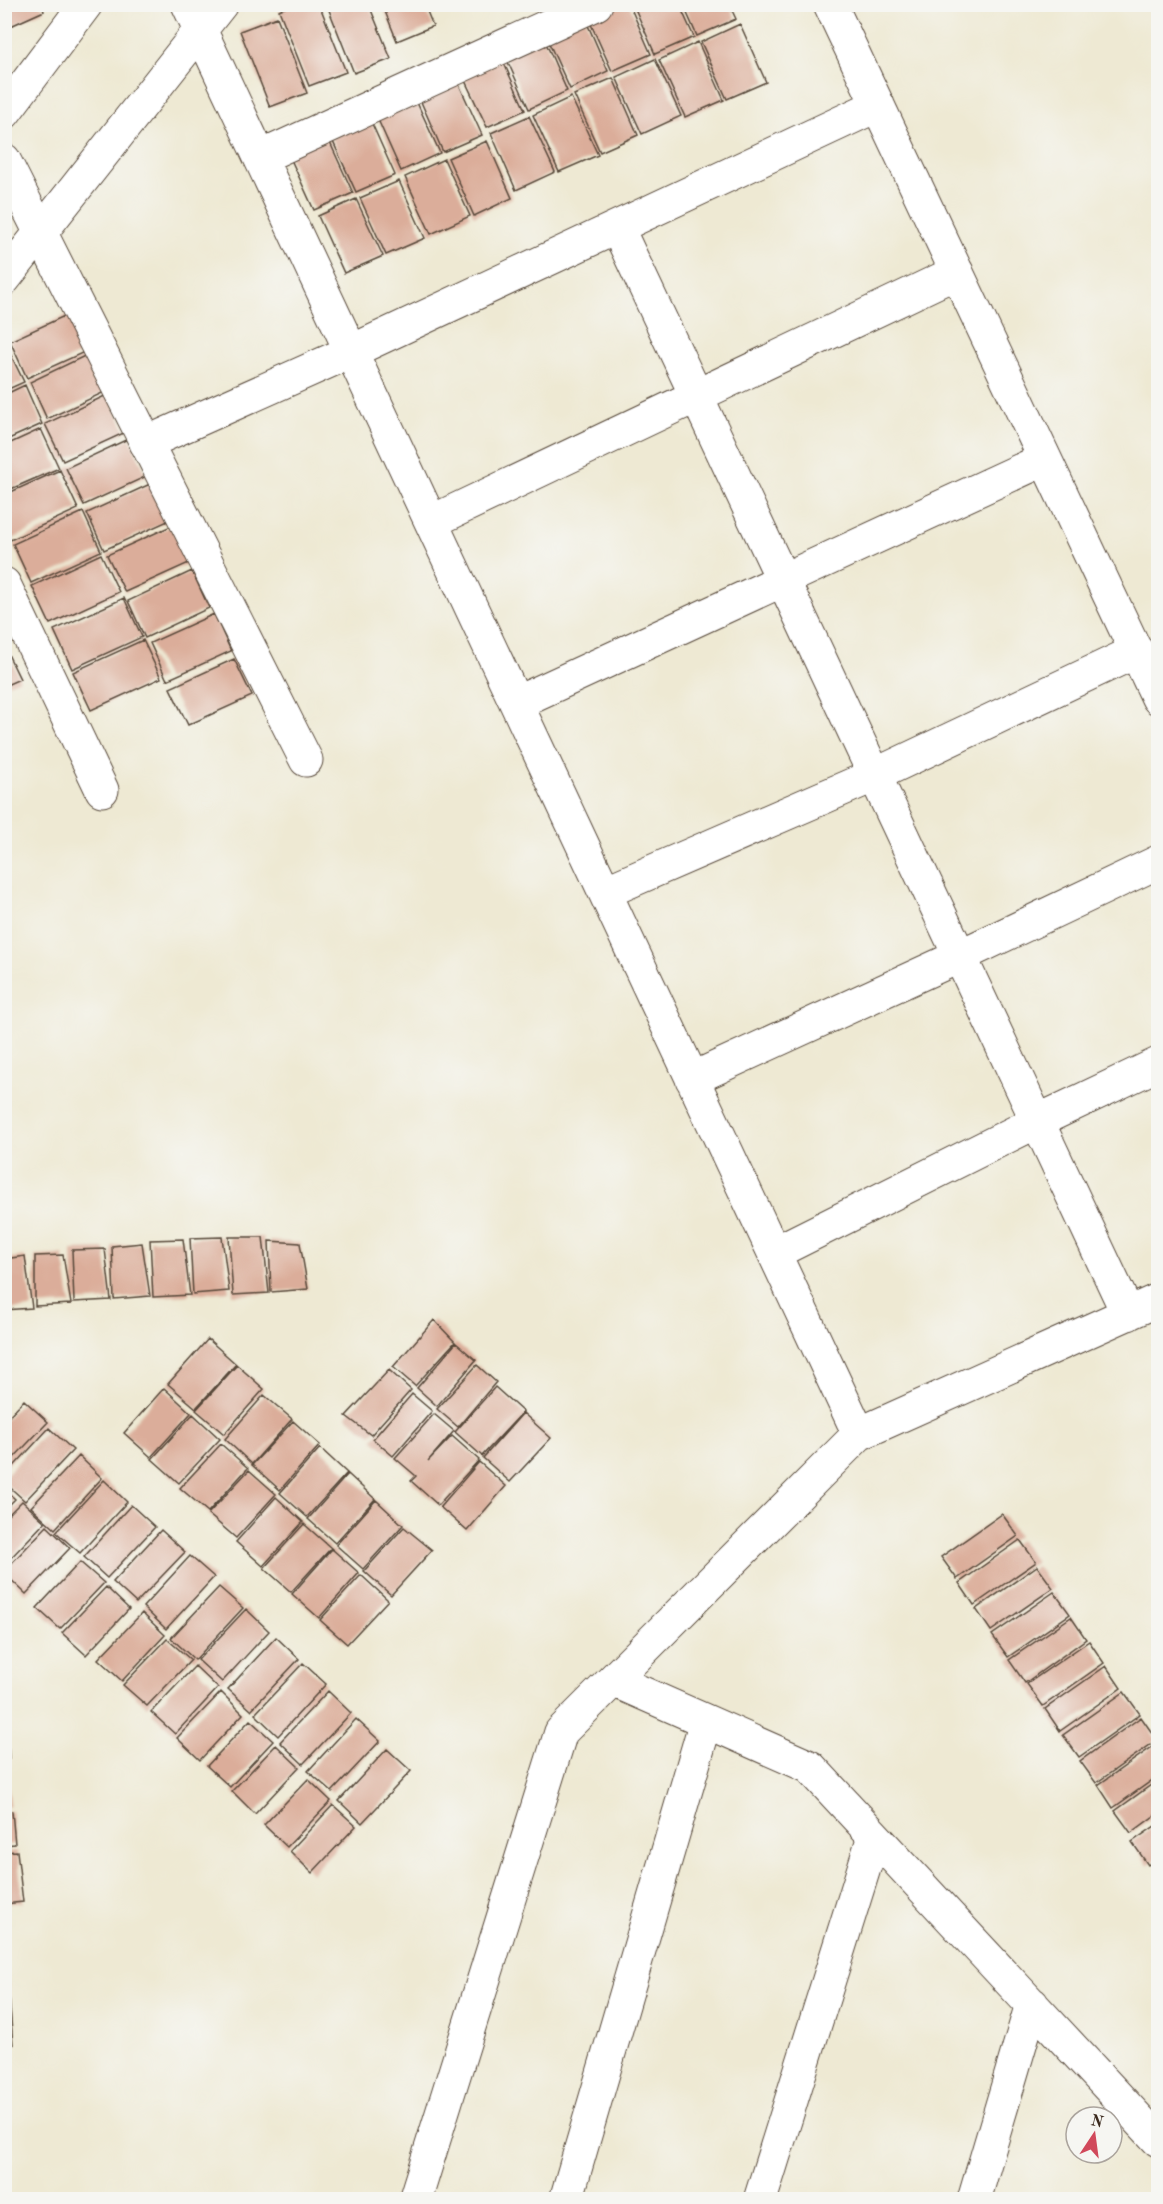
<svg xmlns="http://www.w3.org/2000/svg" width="1163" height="2204" font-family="'Old Standard TT',serif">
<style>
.building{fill:#dbad9a}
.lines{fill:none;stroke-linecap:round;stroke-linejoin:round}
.minor-casing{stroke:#564739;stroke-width:35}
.minor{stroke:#fff;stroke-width:33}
</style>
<rect width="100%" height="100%" fill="#f6f6f2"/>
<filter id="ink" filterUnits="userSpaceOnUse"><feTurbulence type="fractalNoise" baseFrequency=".0167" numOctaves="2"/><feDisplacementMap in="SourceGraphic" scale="12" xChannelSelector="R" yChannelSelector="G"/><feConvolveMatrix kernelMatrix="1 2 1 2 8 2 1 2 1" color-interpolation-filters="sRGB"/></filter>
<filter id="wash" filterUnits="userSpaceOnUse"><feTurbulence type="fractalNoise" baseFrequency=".008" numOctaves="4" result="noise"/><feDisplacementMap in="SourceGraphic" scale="24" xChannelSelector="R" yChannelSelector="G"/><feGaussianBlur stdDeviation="1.35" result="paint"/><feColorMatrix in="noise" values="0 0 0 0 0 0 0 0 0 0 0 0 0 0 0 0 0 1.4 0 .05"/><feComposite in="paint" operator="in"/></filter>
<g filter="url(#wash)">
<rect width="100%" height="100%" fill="#eee9d3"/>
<g id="blocks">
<!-- building -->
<path class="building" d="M 4,4 L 41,4 L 44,11 L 4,29 Z
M 294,4 L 319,4 L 346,72 L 309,86 L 279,10 Z
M 382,4 L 424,4 L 433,26 L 397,41 Z
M 606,4 L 629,4 L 651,54 L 612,71 L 586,13 Z
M 633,4 L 679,4 L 694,37 L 655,54 Z
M 683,4 L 729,4 L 736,19 L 697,36 Z
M 327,5 L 369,5 L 391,59 L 354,73 Z
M 583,14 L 608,71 L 570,89 L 544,32 Z
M 277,17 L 307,93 L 270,107 L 240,31 Z
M 740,24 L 766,82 L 727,99 L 701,42 Z
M 542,34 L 567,91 L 529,109 L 503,51 Z
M 698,42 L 724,100 L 685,117 L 659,60 Z
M 499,52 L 525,110 L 487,127 L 460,70 Z
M 655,59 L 681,116 L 642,134 L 616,77 Z
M 456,78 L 482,135 L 443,152 L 418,95 Z
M 613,78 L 638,135 L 600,152 L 574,95 Z
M 414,96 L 440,153 L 401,171 L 375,113 Z
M 571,97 L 598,155 L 559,172 L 533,115 Z
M 529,116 L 555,172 L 516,190 L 491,133 Z
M 369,117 L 395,175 L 356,192 L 330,135 Z
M 327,136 L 353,193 L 314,210 L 288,153 Z
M 487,141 L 512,198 L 474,216 L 448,158 Z
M 444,159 L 470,216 L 431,234 L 405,177 Z
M 399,181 L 425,238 L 386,255 L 360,198 Z
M 356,199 L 383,256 L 344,273 L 318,216 Z
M 73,312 L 91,349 L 27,378 L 10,341 Z
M 4,341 L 24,382 L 4,391 Z
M 93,352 L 111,389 L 47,419 L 30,382 Z
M 25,385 L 42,424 L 4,441 L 4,395 Z
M 109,394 L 126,432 L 63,461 L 45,424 Z
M 41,429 L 59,468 L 4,492 L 4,446 Z
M 130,438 L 147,476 L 84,505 L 66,468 Z
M 60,470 L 78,509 L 8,541 L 4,534 L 4,495 Z
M 150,484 L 168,521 L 104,550 L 87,513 Z
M 83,512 L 101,551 L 31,583 L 13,544 Z
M 171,526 L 189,563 L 125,592 L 107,555 Z
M 101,554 L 119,592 L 50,624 L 32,586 Z
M 192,571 L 209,608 L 145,638 L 128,601 Z
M 124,598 L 142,637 L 72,669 L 54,630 Z
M 214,614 L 231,651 L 167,680 L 150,643 Z
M 143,640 L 161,678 L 91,710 L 73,672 Z
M 4,646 L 20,679 L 4,686 Z
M 234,659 L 252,696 L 188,725 L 170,688 Z
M 222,1237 L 229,1291 L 193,1294 L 190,1238 Z
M 229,1237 L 263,1237 L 269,1293 L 233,1295 Z
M 183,1239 L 190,1295 L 153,1297 L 150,1240 Z
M 269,1241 L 300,1243 L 308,1289 L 271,1292 Z
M 142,1243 L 150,1296 L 114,1299 L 112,1246 Z
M 105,1249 L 111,1300 L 74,1302 L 72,1250 Z
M 63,1255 L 71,1304 L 35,1306 L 35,1256 Z
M 25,1256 L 32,1308 L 4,1310 L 4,1259 Z
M 434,1320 L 455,1342 L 415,1386 L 393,1367 Z
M 208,1339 L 236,1364 L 196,1408 L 168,1384 Z
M 456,1343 L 476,1360 L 437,1406 L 417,1388 Z
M 237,1365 L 264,1389 L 224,1434 L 196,1410 Z
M 477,1365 L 496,1382 L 458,1427 L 437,1409 Z
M 389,1370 L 411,1390 L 371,1435 L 346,1416 Z
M 495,1387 L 523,1412 L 482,1456 L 455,1432 Z
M 164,1388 L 191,1413 L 151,1457 L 124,1433 Z
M 412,1394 L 432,1411 L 393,1456 L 373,1439 Z
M 264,1395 L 292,1419 L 252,1464 L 225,1439 Z
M 24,1400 L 48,1422 L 4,1468 L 4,1421 Z
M 523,1413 L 551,1438 L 510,1482 L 483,1458 Z
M 193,1414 L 220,1439 L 179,1483 L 152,1459 Z
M 434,1414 L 454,1431 L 428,1461 L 452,1436 L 479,1460 L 438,1505 L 411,1481 L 416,1476 L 395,1458 Z
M 293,1421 L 320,1445 L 280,1490 L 252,1465 Z
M 49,1428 L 73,1450 L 25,1501 L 4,1482 L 4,1477 Z
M 221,1444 L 248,1468 L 208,1512 L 180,1488 Z
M 320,1448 L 347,1473 L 307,1517 L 280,1493 Z
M 79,1456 L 102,1478 L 55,1529 L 31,1507 Z
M 479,1462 L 506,1486 L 467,1531 L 440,1507 Z
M 249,1470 L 276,1494 L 236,1538 L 208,1514 Z
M 348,1474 L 375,1499 L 335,1543 L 308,1519 Z
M 104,1480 L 127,1502 L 80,1553 L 56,1532 Z
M 4,1489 L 15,1499 L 4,1510 Z
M 276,1497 L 303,1522 L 263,1566 L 236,1542 Z
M 376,1500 L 403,1525 L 363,1569 L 336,1545 Z
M 22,1501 L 45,1522 L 4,1565 L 4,1519 Z
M 131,1505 L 155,1527 L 107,1578 L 84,1557 Z
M 1002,1514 L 1018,1536 L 957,1579 L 941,1557 Z
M 304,1524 L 331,1548 L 291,1592 L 264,1568 Z
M 47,1526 L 70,1548 L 26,1594 L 4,1573 L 4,1571 Z
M 404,1527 L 432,1550 L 391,1595 L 364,1571 Z
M 161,1530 L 185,1552 L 136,1603 L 113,1582 Z
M 1020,1540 L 1036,1562 L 974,1605 L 959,1583 Z
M 332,1549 L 359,1573 L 319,1618 L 292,1594 Z
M 190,1556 L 214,1577 L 166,1629 L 143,1607 Z
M 80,1562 L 104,1583 L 60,1629 L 37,1608 Z
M 1037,1566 L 1053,1588 L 991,1631 L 976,1609 Z
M 361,1575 L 388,1600 L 347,1644 L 320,1620 Z
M 106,1587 L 129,1609 L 86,1655 L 62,1633 Z
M 219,1587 L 243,1608 L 195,1660 L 171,1638 Z
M 1054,1592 L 1070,1614 L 1008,1657 L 992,1635 Z
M 246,1609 L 269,1631 L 222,1682 L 198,1660 Z
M 142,1613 L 165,1635 L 122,1681 L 98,1659 Z
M 1071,1617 L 1086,1639 L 1025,1683 L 1009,1660 Z
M 276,1637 L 299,1659 L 251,1710 L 228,1689 Z
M 167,1639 L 191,1660 L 147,1706 L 123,1685 Z
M 1089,1641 L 1104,1663 L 1043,1706 L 1027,1684 Z
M 303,1663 L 326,1684 L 278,1736 L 255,1714 Z
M 195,1666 L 218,1688 L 175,1734 L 151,1712 Z
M 1106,1666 L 1121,1688 L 1060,1731 L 1045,1709 Z
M 328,1691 L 351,1713 L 303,1764 L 280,1742 Z
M 221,1692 L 243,1714 L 200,1760 L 177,1738 Z
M 1124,1692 L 1140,1714 L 1079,1757 L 1063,1735 Z
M 1141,1717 L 1157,1740 L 1096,1783 L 1080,1761 Z
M 356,1719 L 380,1741 L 332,1792 L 308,1771 Z
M 250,1720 L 273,1741 L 230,1787 L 207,1766 Z
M 4,1726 L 7,1726 L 9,1759 L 4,1759 Z
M 1158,1743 L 1158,1776 L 1113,1808 L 1098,1785 Z
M 276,1745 L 299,1767 L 255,1814 L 232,1791 Z
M 387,1749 L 411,1771 L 362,1823 L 339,1801 Z
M 4,1773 L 7,1773 L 10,1806 L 4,1807 Z
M 308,1779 L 331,1801 L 287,1847 L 264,1825 Z
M 1158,1780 L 1158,1813 L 1131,1833 L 1115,1811 Z
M 333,1805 L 356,1826 L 312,1873 L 290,1851 Z
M 12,1811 L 15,1844 L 4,1845 L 4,1812 Z
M 1158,1824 L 1158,1857 L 1148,1865 L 1132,1842 Z
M 17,1851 L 23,1902 L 4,1904 L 4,1852 Z
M 4,1969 L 7,1969 L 13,2045 L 4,2045 Z"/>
</g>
</g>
<g filter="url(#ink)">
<use href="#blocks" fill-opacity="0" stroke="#564739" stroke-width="1.5"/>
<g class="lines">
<defs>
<path id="minor" d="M 188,4 L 859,1434
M 830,4 L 1158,698
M 4,113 L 86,4
M 261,157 L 596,4
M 4,160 L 306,760
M 617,227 L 1128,1314
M 4,279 L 221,4
M 146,443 L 352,351 L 878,105
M 431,522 L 957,272
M 4,584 L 102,790
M 516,703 L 1045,459
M 605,892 L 875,775 L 1137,651
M 692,1079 L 960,956 L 1158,862
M 774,1253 L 1038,1121 L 1158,1064
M 613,1680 L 810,1767 L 1158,2140
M 415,2200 L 561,1732 L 859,1434 L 1158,1300
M 566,2200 L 706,1721
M 760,2200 L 874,1836
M 974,2200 L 1032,2004"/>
</defs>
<!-- minor casing -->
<use href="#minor" class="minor-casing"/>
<!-- minor -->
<use href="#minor" class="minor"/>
</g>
</g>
<!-- margin -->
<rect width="1163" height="2204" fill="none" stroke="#f6f6f2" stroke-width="24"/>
<!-- north arrow -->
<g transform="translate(1094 2135) rotate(13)"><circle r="28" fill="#f6f6f2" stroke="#aba49d" stroke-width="1.5"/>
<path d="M0-4.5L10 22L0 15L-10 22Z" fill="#d1495b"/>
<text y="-9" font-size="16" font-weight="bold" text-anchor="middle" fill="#3b2a1e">N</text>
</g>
</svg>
